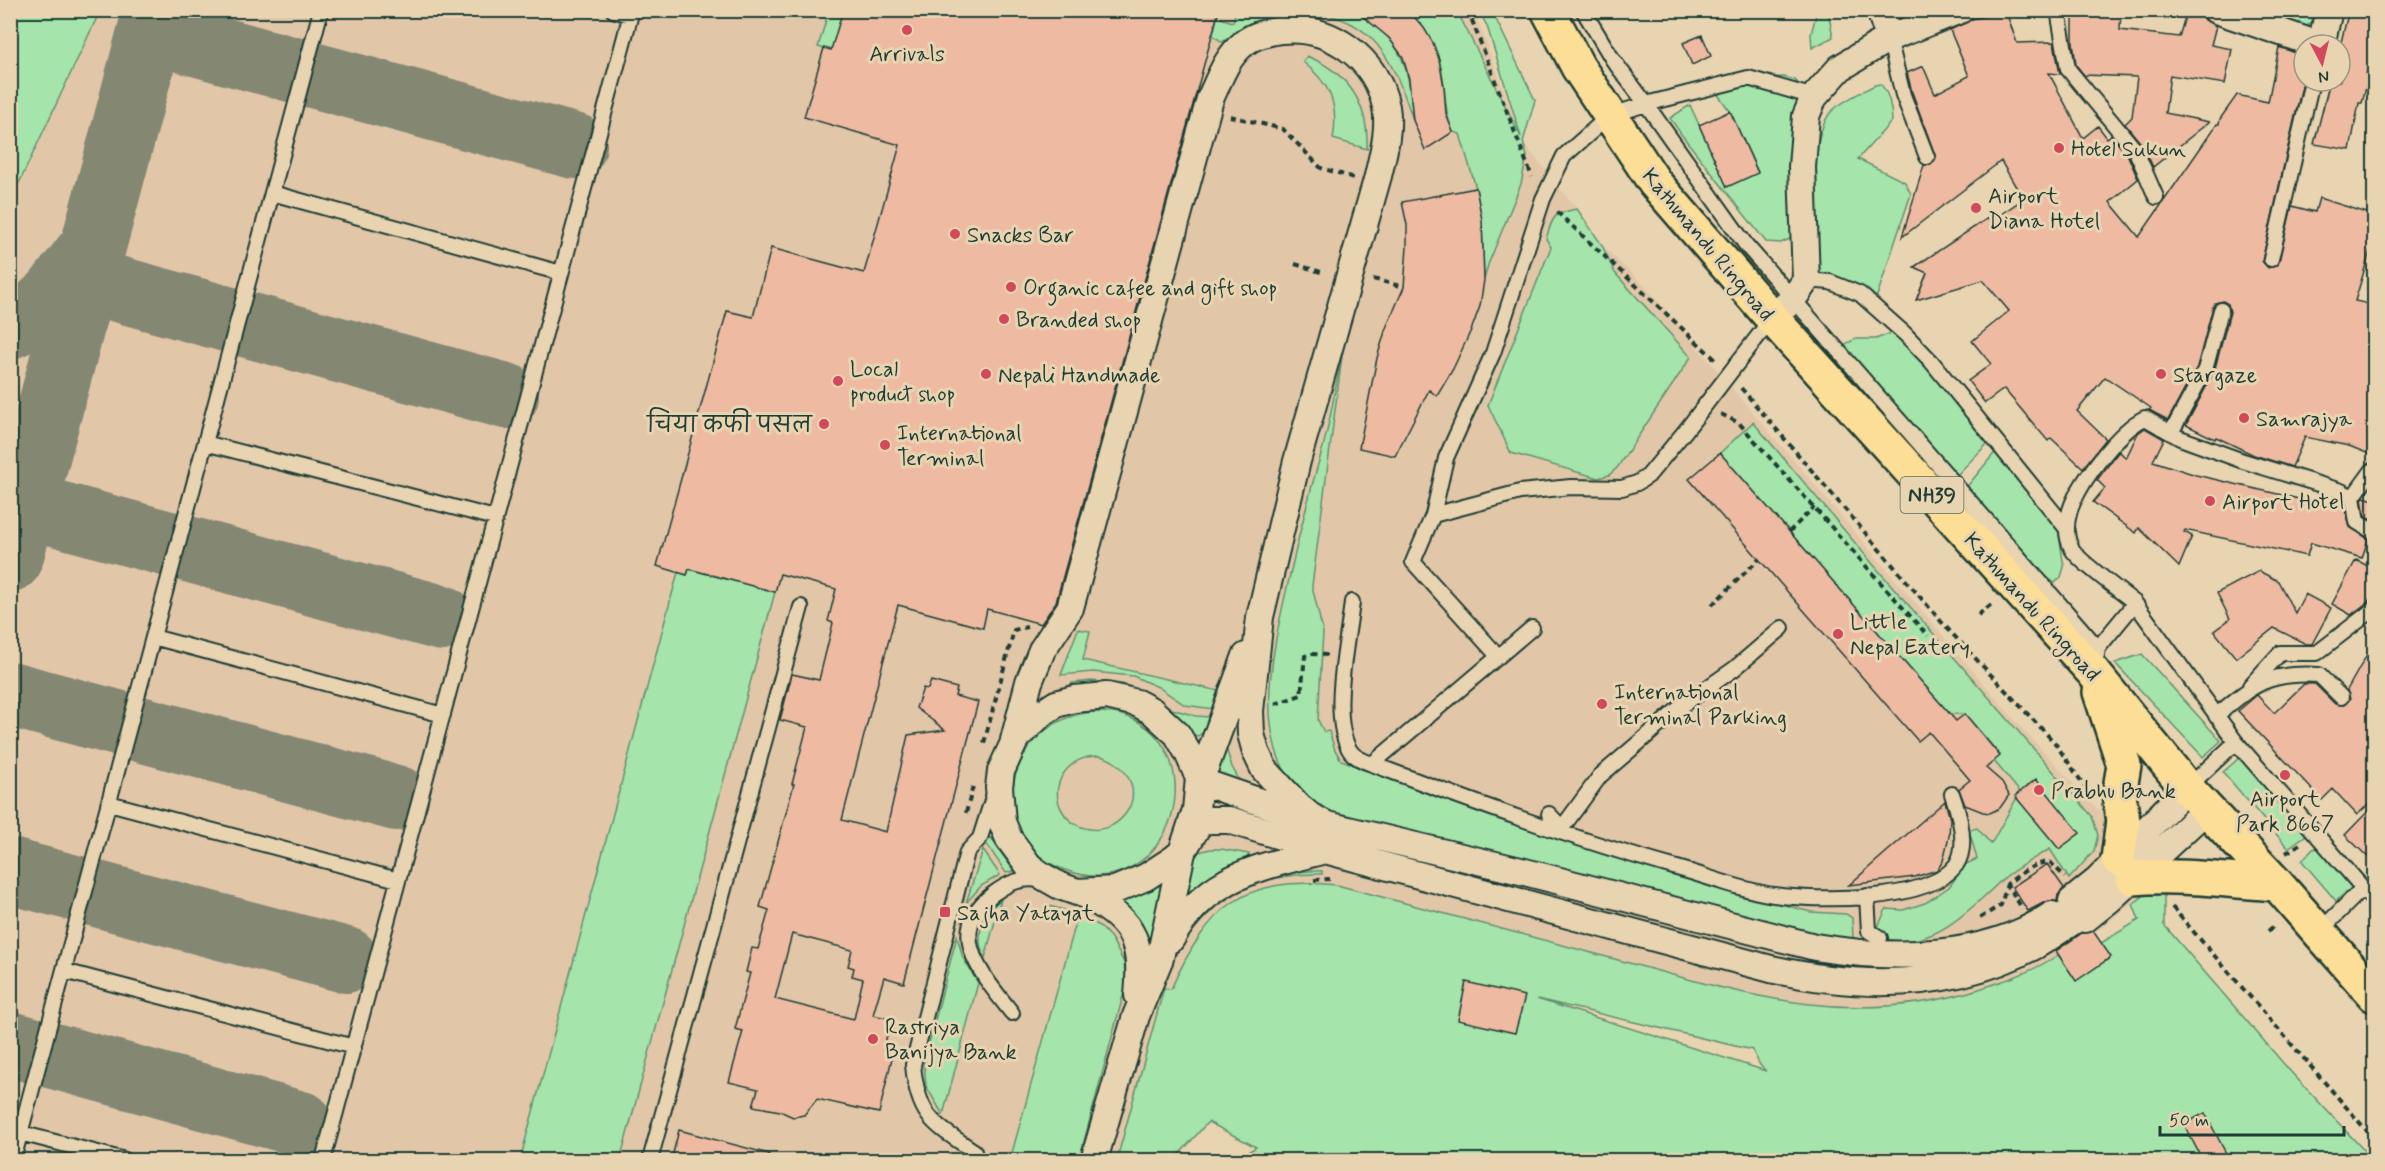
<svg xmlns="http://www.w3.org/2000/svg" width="2385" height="1171" font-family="Mynerve,'Playpen Sans Deva',sans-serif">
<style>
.built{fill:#e2c6a8}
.green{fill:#a5e4ab;stroke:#629070;stroke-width:1.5;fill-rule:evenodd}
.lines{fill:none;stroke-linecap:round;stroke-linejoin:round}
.taxiway{stroke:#848873;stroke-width:66}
.building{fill:#eebba2;stroke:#1f3d34;stroke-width:1.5;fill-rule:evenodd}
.lane-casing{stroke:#1f3d34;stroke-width:18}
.street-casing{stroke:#1f3d34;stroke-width:30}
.highway-casing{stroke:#1f3d34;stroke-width:38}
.path{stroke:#1f3d34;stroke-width:4;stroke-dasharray:6 4.5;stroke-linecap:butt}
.lane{stroke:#e9d4b2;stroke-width:14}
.street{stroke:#e9d4b2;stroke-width:26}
.highway{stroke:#fcde96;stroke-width:33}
.poi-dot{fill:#d1495b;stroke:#e9d4b2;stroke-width:2}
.labels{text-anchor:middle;stroke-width:6;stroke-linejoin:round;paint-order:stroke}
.shield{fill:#e9d4b2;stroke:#5c6a5a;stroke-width:1.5}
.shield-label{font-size:21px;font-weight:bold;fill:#1f3d34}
.poi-label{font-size:22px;fill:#1f3d34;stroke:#e9d4b2;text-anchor:start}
.street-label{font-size:22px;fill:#1f3d34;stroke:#e9d4b2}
</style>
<rect width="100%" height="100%" fill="#e9d4b2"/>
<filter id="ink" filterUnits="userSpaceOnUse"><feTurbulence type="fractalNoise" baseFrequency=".0167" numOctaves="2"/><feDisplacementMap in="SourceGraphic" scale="12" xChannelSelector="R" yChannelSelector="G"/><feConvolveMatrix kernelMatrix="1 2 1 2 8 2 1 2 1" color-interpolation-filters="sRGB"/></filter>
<g filter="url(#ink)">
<!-- built -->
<path class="built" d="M 11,11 L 1472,11 L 1479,23 L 1523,142 L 1577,209 L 1602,245 L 1647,288 L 2020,726 L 2164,880 L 2082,942 L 2041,966 L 2010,980 L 1935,1001 L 1899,1006 L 1833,1008 L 1743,993 L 1293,883 L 1278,885 L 1237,900 L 1189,951 L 1171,989 L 1164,988 L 1117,1160 L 11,1160 Z"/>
<!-- green -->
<path class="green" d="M 11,10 L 100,11 L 20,181 L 11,195 Z
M 829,10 L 843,11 L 918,75 L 818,47 Z
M 1236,11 L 1354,11 C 1404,40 1409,66 1413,120 C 1391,50 1364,4 1282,14 L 1280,20 L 1250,27 L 1222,42 L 1213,35 L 1217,17 L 1233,22 Z
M 1408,11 L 1457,11 L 1521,137 L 1487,26 L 1479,11 L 1492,11 L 1535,100 L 1523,142 L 1527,156 L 1521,184 L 1488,265 L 1484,280 L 1482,220 L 1476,188 L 1460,134 L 1453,132 C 1446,116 1446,103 1444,86 C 1441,56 1430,31 1408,11 Z
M 1817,11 L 1828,11 L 1833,37 L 1812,48 L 1811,34 Z
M 1890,11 L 1940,11 L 1902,24 L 1894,22 Z
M 2237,11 L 2323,11 L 2319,19 L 2305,27 Z
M 1307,56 C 1348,73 1369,104 1367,149 L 1333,139 C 1339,105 1330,83 1303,62 Z
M 1784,77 L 1795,80 L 1802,88 L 1794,237 L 1781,243 L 1766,242 L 1681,134 L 1670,118 L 1690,105 L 1727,186 L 1758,172 L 1730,111 L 1713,88 L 1735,79 Z
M 1880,84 C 1889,91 1892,110 1892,121 L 1858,159 L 1905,182 L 1911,194 L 1876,299 L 1849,285 L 1809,277 C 1811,241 1808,136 1831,112 C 1840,102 1862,92 1875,85 Z
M 1577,209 L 1602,245 L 1615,273 L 1691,357 L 1617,468 L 1609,475 L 1598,478 L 1511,453 L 1488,405 L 1551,247 L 1546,239 C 1553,216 1553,213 1577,209 Z
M 1896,331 L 1990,441 L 1956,476 L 1843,347 L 1855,339 L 1876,339 Z
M 1343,349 L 1312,586 L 1323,632 L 1318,720 L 1324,732 L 1329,731 L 1335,750 L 1341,760 L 1578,845 L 1675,876 L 1811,912 L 1846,914 L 1852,918 L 1853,938 L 1846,941 L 1818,940 L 1331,813 C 1316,805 1302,797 1292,783 C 1252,727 1275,640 1289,579 C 1299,534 1310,491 1323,447 C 1332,415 1336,381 1343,349 Z
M 1753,422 L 1872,563 L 2092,816 L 2098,835 L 2094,851 L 2069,879 L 2050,849 C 2035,858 2017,867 2003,879 C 1974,905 1941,943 1898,941 C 1887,940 1882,939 1878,927 L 1886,909 L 1903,910 L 1925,903 L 1949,887 L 1966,864 L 1977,859 L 1969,830 L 1977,828 L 1991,844 L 2020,792 L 1994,761 L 2000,755 L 1965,714 L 1950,714 L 1720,453 Z
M 1997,450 L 2058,529 L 2064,567 L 2061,577 L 2055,583 L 2037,570 L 1965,489 Z
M 689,569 L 775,592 L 620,1160 L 520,1160 L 678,572 L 687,575 Z
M 1078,629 L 1090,631 L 1083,660 L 1219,691 L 1213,709 L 1185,705 L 1158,687 L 1133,676 L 1093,672 L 1061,675 Z
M 2142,654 L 2221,741 L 2203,757 L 2115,663 Z
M 1091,681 L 1123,684 L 1150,694 L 1172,709 L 1196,716 L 1211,717 L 1207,729 L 1198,736 L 1190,734 L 1146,695 L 1105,683 L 1074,686 L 1072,683 Z
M 1095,712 C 1104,712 1113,712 1122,715 C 1203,739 1188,867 1101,876 C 1089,877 1076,874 1065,870 C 977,838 1007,717 1095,712 ZM 1100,756 C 1124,761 1143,790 1126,813 C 1111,835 1077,835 1063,812 C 1046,785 1070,754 1100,756 Z
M 1225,745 L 1232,767 L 1241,783 L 1212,789 Z
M 2246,752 L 2313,830 L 2288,848 L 2223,772 Z
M 988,837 L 991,838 L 1014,871 L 1006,873 L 986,843 Z
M 2324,847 L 2353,881 L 2352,887 L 2336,901 L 2302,861 L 2313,849 Z
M 1210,849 L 1221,849 L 1249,854 L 1247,858 L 1222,869 L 1184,897 L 1194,856 L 1199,852 Z
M 983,850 L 1000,875 L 981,886 L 966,903 Z
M 1310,871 L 1322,871 L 1322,874 C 1255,872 1208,901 1174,958 L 1172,957 C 1204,904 1246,874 1310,871 Z
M 1168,874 L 1150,947 L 1144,936 L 1118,903 Z
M 2164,880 L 2164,925 L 2290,1071 L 2373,1160 L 1235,1160 L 1256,1147 L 1208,1122 L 1174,1160 L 1117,1159 L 1164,988 L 1171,989 C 1208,907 1243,875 1337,885 C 1423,908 1510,931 1596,954 C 1727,989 1844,1032 1979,989 C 2007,980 2034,971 2058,955 L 2076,980 L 2110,958 L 2101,943 L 2139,920 L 2133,904 ZM 1537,999 L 1752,1050 L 1760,1065 L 1766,1071 Z
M 1001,899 L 985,958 C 973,936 983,915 1001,899 Z
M 1045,905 C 1070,911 1095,917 1111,938 C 1118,949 1121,961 1130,970 L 1079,1160 L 1010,1160 L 1077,919 L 1044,910 Z
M 957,936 L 963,958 L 978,983 L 943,1115 L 926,1086 L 924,1062 Z"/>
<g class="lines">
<!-- taxiway -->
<path class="taxiway" d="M 151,31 L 574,146
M 85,280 L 506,396
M 10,326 L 36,313 L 55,296 L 88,253
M 17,462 L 25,505 L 442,618
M 10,559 L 156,10
M 10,694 L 396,798
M 10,871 L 346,960
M 10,1044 L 301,1124"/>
</g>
<!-- building -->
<path class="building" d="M 843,10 L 1219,10 L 1056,602 L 1041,624 L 987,609 L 983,628 L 898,605 L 842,820 L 886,832 L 908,735 L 945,730 L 916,708 L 923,688 L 928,689 L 931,681 L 957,688 L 955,696 L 978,702 L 904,983 L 884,977 L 873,1015 L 891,1019 L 883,1051 L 893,1054 L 879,1113 L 817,1099 L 804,1115 L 793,1117 L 780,1111 L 753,1106 L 758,1089 L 729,1082 L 743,1031 L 735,1029 L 750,973 L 746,972 L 752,948 L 758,949 L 769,910 L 760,907 L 794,784 L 792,784 L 807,727 L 780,720 L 792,674 L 819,680 L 833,623 L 828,621 L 836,589 L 780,574 L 775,592 L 689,569 L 687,575 L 657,566 L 727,311 L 753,317 L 771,248 L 864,273 L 900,145 L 804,117 L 824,48 L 831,50 ZM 792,934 L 852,950 L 848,966 L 854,968 L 852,976 L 863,979 L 854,1019 L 775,999 Z
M 1355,10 L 1408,10 L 1424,28 L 1433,43 L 1439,59 L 1444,87 L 1446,114 L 1453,132 L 1425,150 L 1413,120 L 1409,79 L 1403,57 L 1389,38 Z
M 2073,10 L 2121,10 L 2120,30 L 2179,37 L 2187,10 L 2202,15 L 2205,20 L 2216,26 L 2211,45 L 2232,49 L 2225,84 L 2170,75 L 2165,113 L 2209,122 L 2153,167 L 2143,146 L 2125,124 L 2132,117 L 2137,77 L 2084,75 L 2076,65 L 2073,42 Z
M 2349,10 L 2374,10 L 2374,39 L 2366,75 L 2369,76 L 2362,103 L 2359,103 L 2350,150 L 2314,144 L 2330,81 L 2340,81 L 2340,46 Z
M 2006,12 L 2017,43 L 2054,42 L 2060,74 L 2049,73 L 2083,138 L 2098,126 L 2107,138 L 2111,135 L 2128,156 L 2138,179 L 2110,202 L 2139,237 L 2217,124 L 2219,124 L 2220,119 L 2237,95 L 2268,102 L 2279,47 L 2304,56 L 2304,77 L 2262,261 L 2268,268 L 2278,265 L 2292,206 L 2315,212 L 2319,198 L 2374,215 L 2374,238 L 2355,301 L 2374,305 L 2374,456 L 2349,446 L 2305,437 L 2292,467 L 2254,455 L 2216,437 L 2215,439 L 2186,425 L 2214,372 L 2230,312 L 2228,304 L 2223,301 L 2215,303 L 2213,307 L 2197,367 L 2168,420 L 2149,410 L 2151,408 L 2105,377 L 2077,411 L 2106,439 L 2083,468 L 2051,438 L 2048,441 L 2004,389 L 1985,403 L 1968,381 L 1991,364 L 1972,341 L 2009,311 L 1983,280 L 1916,300 L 1927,273 L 1914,267 L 1988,218 L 1991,221 L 2023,199 L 2001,161 L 1902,237 L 1924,165 L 1931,165 L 1936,158 L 1912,92 L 1907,73 L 1923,66 L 1935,94 L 1969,76 L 1950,30 L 1972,19 Z
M 1702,35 L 1711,56 L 1692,65 L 1683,43 Z
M 1730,111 L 1758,173 L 1727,187 L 1699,125 Z
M 1476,188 L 1482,220 L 1484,280 L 1480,306 L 1472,328 L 1453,369 L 1437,396 L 1429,390 L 1395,456 L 1359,448 L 1377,358 L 1386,328 L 1404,287 L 1407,247 L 1407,225 L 1402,202 Z
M 2145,428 L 2164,439 L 2153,461 L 2196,475 L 2346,510 L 2350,527 L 2368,539 L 2362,558 L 2311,543 L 2307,556 L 2185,530 L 2184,532 L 2192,536 L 2179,567 L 2139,528 L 2136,533 L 2093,502 L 2105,488 L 2097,480 L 2119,451 L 2126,458 L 2138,433 Z
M 1720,453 L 1956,721 L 1965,714 L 2000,756 L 1986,768 L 2002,782 L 2009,795 L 2000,808 L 1990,813 L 1983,812 L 1965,805 L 1959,789 L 1970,780 L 1929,732 L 1918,741 L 1689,479 Z
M 2364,497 L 2374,500 L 2373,521 L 2365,516 L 2362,499 Z
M 2356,560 L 2374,569 L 2374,592 L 2368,602 L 2351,615 L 2332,604 Z
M 2259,571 L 2278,581 L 2295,613 L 2305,594 L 2331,608 L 2312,644 L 2306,644 L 2274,628 L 2236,658 L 2214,631 L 2230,619 L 2217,593 Z
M 2374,642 L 2374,799 L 2357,815 L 2333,789 L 2322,800 L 2238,711 L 2257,695 L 2274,713 L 2304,684 L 2315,684 L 2335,704 L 2344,705 L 2350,699 L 2347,690 Z
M 2036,779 L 2080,833 L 2059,849 L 2015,796 Z
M 1945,801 L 1950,819 L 1949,836 L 1943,861 L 1937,870 L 1915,877 L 1849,885 Z
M 2374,805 L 2374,863 L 2345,835 Z
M 2047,864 L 2064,888 L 2058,895 L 2057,901 L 2045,902 L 2028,911 L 2012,887 Z
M 2093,931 L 2111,957 L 2076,981 L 2056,951 L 2082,933 Z
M 1466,982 L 1525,996 L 1515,1033 L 1458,1020 Z
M 2205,1113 L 2230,1161 L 2203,1161 L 2184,1124 Z
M 679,1130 L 769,1154 L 768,1161 L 671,1161 Z"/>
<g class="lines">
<defs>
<path id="lane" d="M 613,10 L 630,15
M 1583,10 L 1613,60 L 1646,104 L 1746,245 L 2098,648
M 2058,10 L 2068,69 L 2136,151 L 2156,197
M 1889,38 L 1903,95 L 1927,157
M 272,193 L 561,273
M 2271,259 L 2312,81
M 1806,280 L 1830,282 L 1860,294 L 1905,334 L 1931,361 L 2067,529
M 2171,433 L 2205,370 L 2221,310
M 205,443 L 495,518
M 2353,497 L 2357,522 L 2374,532
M 1433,515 L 1520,492 L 1571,487 L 1622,488 L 1637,483 L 1648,476 L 1686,430 L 1772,318
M 1352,602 C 1348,641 1330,715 1349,749 C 1353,757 1363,761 1372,764 C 1473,802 1573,839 1677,868 C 1707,876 1743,891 1774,895 C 1817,901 1928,903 1956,865 C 1969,846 1959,813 1952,794
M 2135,603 L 2236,742 L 2374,901
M 153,637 L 443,715
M 2097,655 L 2098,648 L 2135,603 C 2123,593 2077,560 2072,549 C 2066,538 2066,525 2069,514 C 2075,487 2120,429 2145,418 L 2180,438 L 2243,461 L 2341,491 L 2353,497 L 2372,471 L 2374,471
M 1498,656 L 1413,562 L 1433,515 L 1446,458 L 1493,353 L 1543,199 L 1564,156 L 1609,116 L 1646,104 L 1748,78 L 1814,97
M 2250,686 L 2280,653 L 2317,653 L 2374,609
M 2216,716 C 2254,684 2267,672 2319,675 L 2341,697
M 1372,764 L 1532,628
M 2187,788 L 2236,742
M 109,803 L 398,880
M 1549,814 L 1562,828 L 1600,776 L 1684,704 L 1734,669 L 1782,628
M 1867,896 L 1869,931 L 1880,938
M 2319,932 L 2363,888
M 64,971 L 354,1047
M 1012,1013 C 985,978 942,933 993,894 C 1008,883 1021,877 1040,880
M 20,1133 L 125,1160
M 974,1151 C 933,1124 918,1117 913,1065 L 967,852 L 980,838 L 994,794
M 13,1160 L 321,10
M 323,1160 L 632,10
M 650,1160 L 801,607"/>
<path id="street" d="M 1880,10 L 1889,38
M 2216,10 L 2319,45
M 2321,45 L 2329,10
M 1772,318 L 1793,299 L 1806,280 L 1802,167 L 1806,116 L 1814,97 L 1840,68 L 1889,38 L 1960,10
M 1014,740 L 1029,682 L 1042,650 L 1070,608 L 1210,99 C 1219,80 1226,58 1243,44 C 1253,35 1268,32 1281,30 C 1331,25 1376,58 1386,107 C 1390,130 1383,154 1378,176 L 1297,461 L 1260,617 L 1250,711 L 1251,734 L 1256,752 L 1264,769 L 1298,806 L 1310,816 L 1327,825
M 1199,778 L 1211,785 L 1327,825 L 1525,872 L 1815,947 C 1891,960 1986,960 2052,915
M 1199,778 L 1206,765 L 1246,656
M 1079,892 C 1130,918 1144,936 1138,995
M 2072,901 L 2098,880 L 2187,788
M 2085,919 L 2110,899 L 2208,808
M 1171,939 C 1207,874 1260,868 1325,850
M 1094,1160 L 1136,1016 L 1160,958 L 1182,852 L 1196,810 L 1199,778 L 1188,753 L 1177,734 L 1152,711 L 1137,703 L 1107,696 L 1074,699 L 1056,704 L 1041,714 L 1016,738 L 1001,771 L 999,787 L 1002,822 L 1009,839 L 1029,866 L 1039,874 L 1060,886 L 1077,892 L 1115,890 L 1146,877 L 1175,858 L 1182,852 L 1199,824 L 1208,820 L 1229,820 L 1325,850 L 1771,969 C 1860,989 1954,990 2036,945 C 2049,938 2062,928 2075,920"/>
<path id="highway" d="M 1548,10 L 1578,67 L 1655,183 L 1772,318 L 2093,672 L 2187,788 L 2277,884 L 2374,995
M 2100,692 L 2124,765 L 2119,795 L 2123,821 L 2118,859
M 2133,878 C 2181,874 2229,881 2277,884"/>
</defs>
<!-- lane casing -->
<use href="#lane" class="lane-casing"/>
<!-- street casing -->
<use href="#street" class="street-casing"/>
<!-- highway casing -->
<use href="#highway" class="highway-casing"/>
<!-- path -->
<path class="path" d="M 1468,10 L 1532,177
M 1230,116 L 1283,129 L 1321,168 L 1351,177 L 1350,180
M 1557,212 L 1716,360
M 1295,264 L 1324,273
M 1373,279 L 1404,287
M 1741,388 L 1945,626 L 2055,743 L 2090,794
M 1721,414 L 1739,423 L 1928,636
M 1789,532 L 1814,507
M 1712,605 L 1759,559
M 1978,615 L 1994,602
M 1275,704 L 1301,695 L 1305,656 L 1312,654 L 1327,655
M 984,743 L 1014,630 L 1027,627
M 966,813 L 973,786
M 2286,853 L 2300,844
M 1314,880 L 1330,879
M 2020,905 L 2007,884 C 2020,874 2033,863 2050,862 L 2065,877
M 2172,907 L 2374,1139
M 1980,918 L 2001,905 L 2007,884
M 2268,931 L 2275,925"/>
<!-- lane -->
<use href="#lane" class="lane"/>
<!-- street -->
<use href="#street" class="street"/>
<!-- highway -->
<use href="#highway" class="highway"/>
</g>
</g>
<!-- markers -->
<g class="poi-dot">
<circle cx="907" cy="30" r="6"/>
<circle cx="2059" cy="148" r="6"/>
<circle cx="1976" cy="208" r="6"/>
<circle cx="955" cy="234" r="6"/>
<circle cx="1011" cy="287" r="6"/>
<circle cx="1004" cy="319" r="6"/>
<circle cx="986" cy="374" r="6"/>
<circle cx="2161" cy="374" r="6"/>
<circle cx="838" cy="381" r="6"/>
<circle cx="2244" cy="418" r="6"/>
<circle cx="824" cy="424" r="6"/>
<circle cx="885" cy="445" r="6"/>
<circle cx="2210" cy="501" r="6"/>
<circle cx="1838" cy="634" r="6"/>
<circle cx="1602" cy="704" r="6"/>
<circle cx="2285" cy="775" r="6"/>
<circle cx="2039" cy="790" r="6"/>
<rect x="939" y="906" width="12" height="12" rx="3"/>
<circle cx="873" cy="1039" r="6"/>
</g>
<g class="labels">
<!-- shield labels -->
<rect class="shield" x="1900.5" y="477" width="63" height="36" rx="4.5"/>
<g class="shield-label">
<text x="1932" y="502">NH39</text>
</g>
<!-- poi labels -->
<g class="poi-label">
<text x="907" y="61" text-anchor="middle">Arrivals</text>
<text x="2071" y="156">Hotel Sukun</text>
<text x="1988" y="203">Airport<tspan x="1988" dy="25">Diana Hotel</tspan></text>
<text x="967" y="242">Snacks Bar</text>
<text x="1023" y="295">Organic cafee and gift shop</text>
<text x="1016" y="327">Branded shop</text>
<text x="850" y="376">Local<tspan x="850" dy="25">product shop</tspan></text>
<text x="998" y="382">Nepali Handmade</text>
<text x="2173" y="382">Stargaze</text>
<text x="2256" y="426">Samrajya</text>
<text x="812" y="432" text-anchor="end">चिया कफी पसल</text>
<text x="897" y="440">International<tspan x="897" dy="25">Terminal</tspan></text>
<text x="2222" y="509">Airport Hotel</text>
<text x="1850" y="629">Little<tspan x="1850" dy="25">Nepal Eatery</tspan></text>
<text x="1614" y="699">International<tspan x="1614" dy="25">Terminal Parking</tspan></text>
<text x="2051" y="798">Prabhu Bank</text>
<text x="2285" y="806" text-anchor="middle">Airport<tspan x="2285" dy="25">Park 8667</tspan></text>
<text x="957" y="920">Sajha Yatayat</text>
<text x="885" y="1034">Rastriya<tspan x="885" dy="25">Banijya Bank</tspan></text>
</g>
<!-- street labels -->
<g class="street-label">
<text transform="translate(1709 244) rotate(50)" y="8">Kathmandu Ringroad</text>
<text transform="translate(2033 606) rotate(48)" y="8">Kathmandu Ringroad</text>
</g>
</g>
<!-- margin -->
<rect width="2385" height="1171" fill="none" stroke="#e9d4b2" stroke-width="36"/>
<rect x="18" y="18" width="2349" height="1135" fill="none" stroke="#1f3d34" stroke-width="2" filter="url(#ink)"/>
<!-- north arrow -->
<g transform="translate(2322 63) rotate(173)"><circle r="28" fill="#e9d4b2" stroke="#989880" stroke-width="1.5"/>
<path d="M0-4.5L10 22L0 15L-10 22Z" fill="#d1495b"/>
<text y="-9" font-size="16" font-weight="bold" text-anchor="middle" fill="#1f3d34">N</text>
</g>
<!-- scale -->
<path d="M2160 1126v9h184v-9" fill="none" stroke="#1f3d34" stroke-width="3"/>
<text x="2169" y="1126" font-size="18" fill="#1f3d34" stroke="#e9d4b2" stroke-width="4.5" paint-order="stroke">50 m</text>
</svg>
